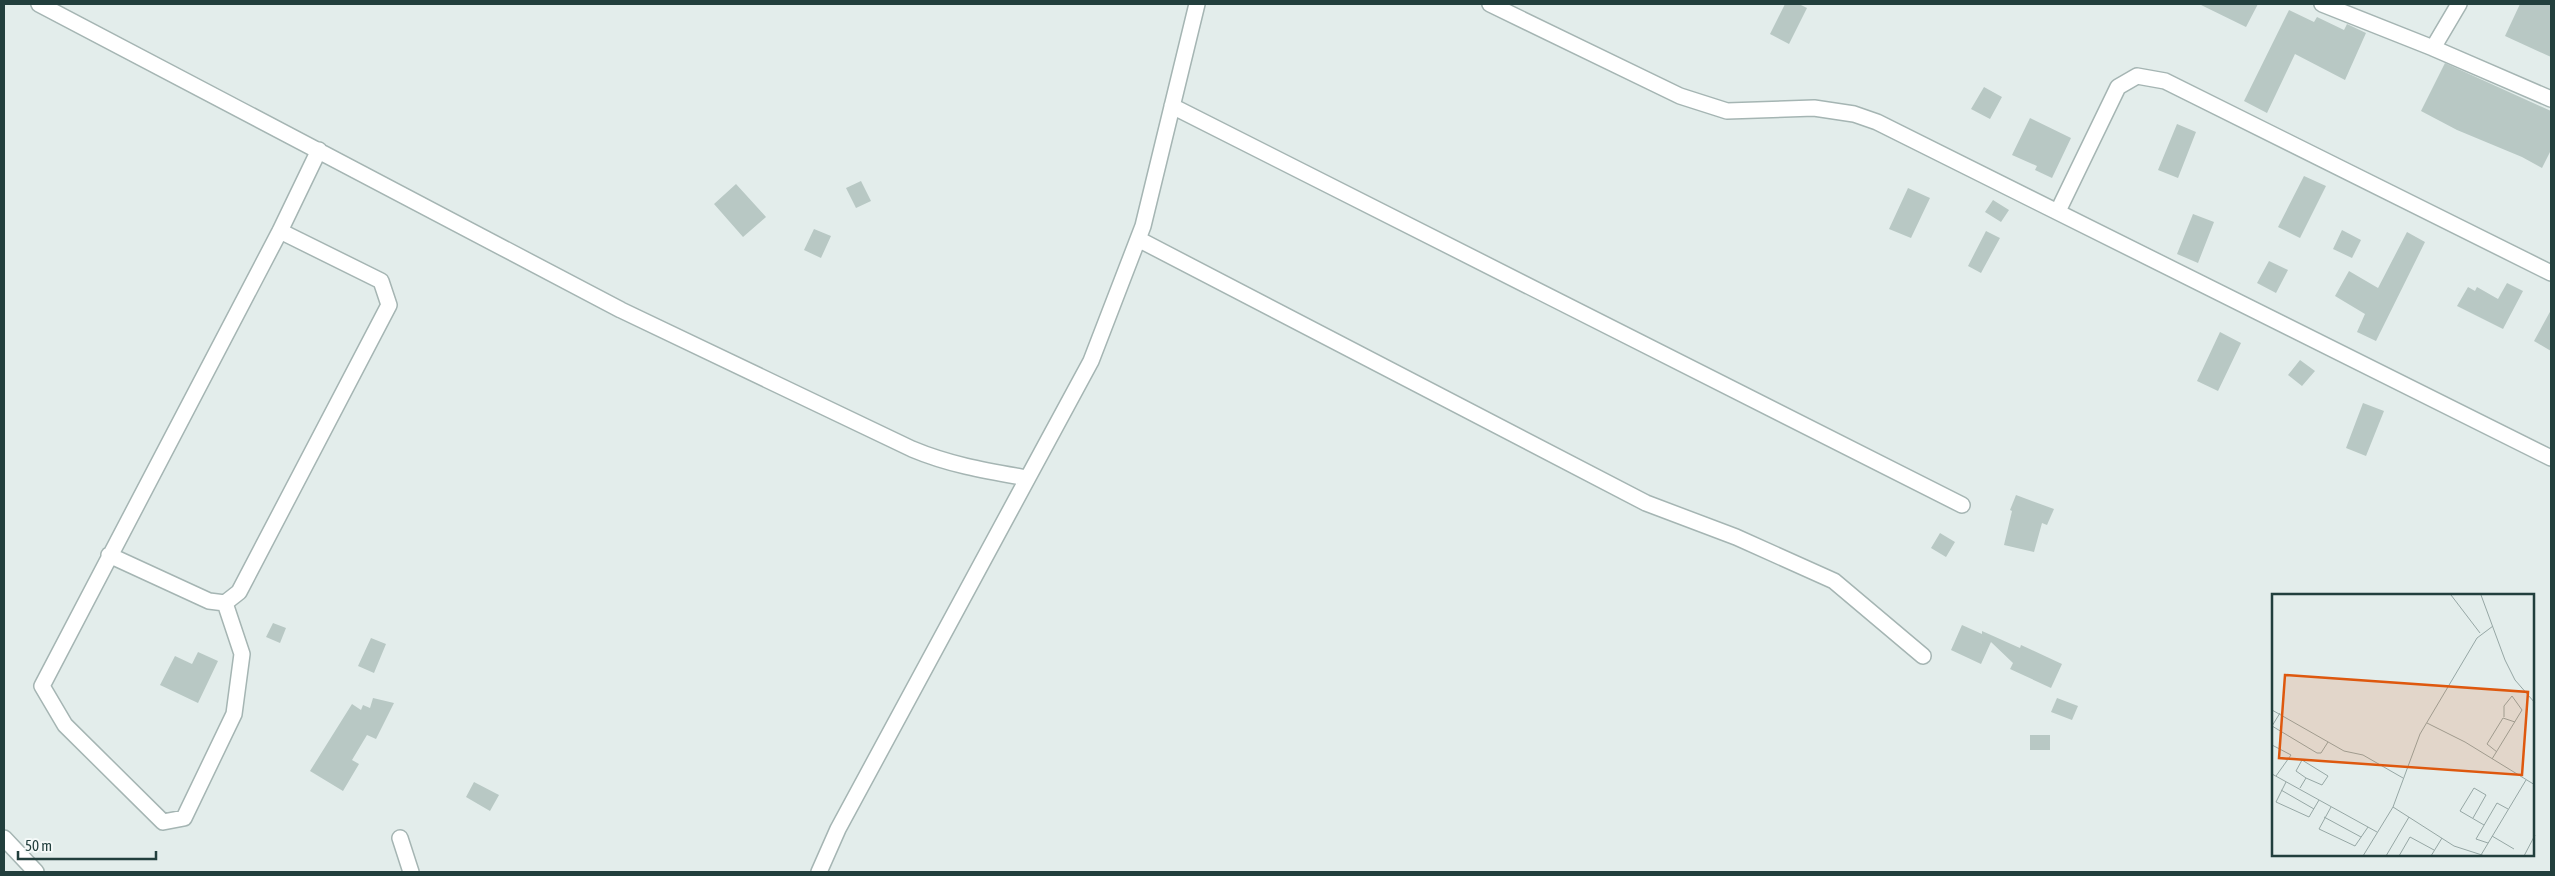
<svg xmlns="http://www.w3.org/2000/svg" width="2555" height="876" font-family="'Asap Condensed',sans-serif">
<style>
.building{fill:#b8c8c4}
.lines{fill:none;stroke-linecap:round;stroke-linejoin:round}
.minor-casing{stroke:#a5b5b3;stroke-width:18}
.minor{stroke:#fff;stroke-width:15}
.inset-road{fill:none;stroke:#96a7a5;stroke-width:1}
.view{fill:#de580e;fill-opacity:0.15;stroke:#de580e;stroke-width:2.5}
.inset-edge{fill:none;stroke:#223f3d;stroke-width:2.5}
</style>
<rect width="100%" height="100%" fill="#e3edeb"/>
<!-- building -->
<path class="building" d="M 1785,4 L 1799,4 L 1807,8 L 1789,44 L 1770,34 Z
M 2199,4 L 2258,4 L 2246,27 Z
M 2520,4 L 2551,4 L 2551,57 L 2505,36 Z
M 2289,10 L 2314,22 L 2317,17 L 2344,30 L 2347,24 L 2366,33 L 2345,80 L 2295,54 L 2267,113 L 2244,101 Z
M 2445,63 L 2551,111 L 2551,150 L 2542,168 L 2522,157 L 2457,130 L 2421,111 Z
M 1984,87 L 2002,97 L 1990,119 L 1971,109 Z
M 2030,118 L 2071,138 L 2052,178 L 2035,170 L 2037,166 L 2012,155 Z
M 2177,124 L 2196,132 L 2178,178 L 2158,170 Z
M 2304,176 L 2326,186 L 2300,238 L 2278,227 Z
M 861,181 L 871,201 L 856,208 L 846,188 Z
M 736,184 L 766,217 L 743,237 L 714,204 Z
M 1908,188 L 1930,198 L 1911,238 L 1889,229 Z
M 1993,200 L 2009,210 L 2001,222 L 1985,212 Z
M 2193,214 L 2214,222 L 2198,263 L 2177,254 Z
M 814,229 L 831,236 L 821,258 L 804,250 Z
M 2342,230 L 2361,240 L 2352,258 L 2333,249 Z
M 1986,231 L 2000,238 L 1981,273 L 1968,266 Z
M 2407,232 L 2425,242 L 2376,341 L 2357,332 L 2365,314 L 2335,296 L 2349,271 L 2378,288 Z
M 2269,261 L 2288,270 L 2276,293 L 2257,283 Z
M 2507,283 L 2523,291 L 2503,329 L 2457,306 L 2468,287 L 2475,291 L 2477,287 L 2498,299 Z
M 2551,310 L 2551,351 L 2534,341 Z
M 2220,332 L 2241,343 L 2218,391 L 2197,381 Z
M 2300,360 L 2315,371 L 2302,386 L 2288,375 Z
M 2363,403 L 2384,411 L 2366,456 L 2346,448 Z
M 2016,495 L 2054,509 L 2047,525 L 2042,523 L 2034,552 L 2004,545 L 2012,511 L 2010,510 Z
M 1940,533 L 1955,542 L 1946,557 L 1931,548 Z
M 273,623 L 286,628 L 280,643 L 266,637 Z
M 1962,625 L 1982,634 L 1982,631 L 2020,648 L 2021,645 L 2062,664 L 2051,688 L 2010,669 L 2013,663 L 1991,642 L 1981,664 L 1951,650 Z
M 371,638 L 386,644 L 374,673 L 358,666 Z
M 198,652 L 218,661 L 198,703 L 160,685 L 175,656 L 192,664 Z
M 373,698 L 394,703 L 376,739 L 367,735 L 352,760 L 359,764 L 343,791 L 310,771 L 352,704 L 361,710 L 363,705 L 370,708 Z
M 2057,698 L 2078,706 L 2072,720 L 2051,712 Z
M 2030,735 L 2050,735 L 2050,750 L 2030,750 Z
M 474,782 L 499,795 L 490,811 L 466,797 Z"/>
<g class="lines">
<defs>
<path id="minor" d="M 39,4 L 621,310 L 912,449 C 950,465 987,471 1027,478
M 1490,4 L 1680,96 L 1727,111 L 1814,108 L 1854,114 L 1877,122 L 2551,458
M 2322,4 L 2433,48
M 2459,4 L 2433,48 L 2551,99
M 1172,106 L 1962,505
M 2058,211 L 2118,87 L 2137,76 L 2165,81 L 2551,273
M 1138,239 L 1646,503 L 1736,537 L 1834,581 L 1923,656
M 109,555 L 209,601 L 225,603 L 239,592 L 389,305 L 381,281 L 280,231
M 225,603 L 242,654 L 234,714 L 184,818 L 163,822 L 65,725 L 42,686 L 280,231 L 319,150
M 4,838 L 36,872
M 400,838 L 411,872
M 819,872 L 838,829 L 1091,361 L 1143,226 L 1197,4"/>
</defs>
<!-- minor casing -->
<use href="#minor" class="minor-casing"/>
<!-- minor -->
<use href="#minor" class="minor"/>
</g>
<!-- overview -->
<g transform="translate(2272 594)">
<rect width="262" height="262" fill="#e3edeb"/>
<path class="inset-road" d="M 179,1 L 208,39M 209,1 L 233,66 L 243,86 L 263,109M 0,116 L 72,157 L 91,161 L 131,184M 155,129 L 193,148 L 263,191M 0,132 L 45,159 L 49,159 L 56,148M 0,132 L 8,119M 0,151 L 19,161 L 4,182M 225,158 L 215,150 L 231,124 L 243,128M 220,165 L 250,116 L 240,102 L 232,112 L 232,123M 0,180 L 105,238M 14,188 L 4,208 L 37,223 L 47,206M 28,194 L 34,184 L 50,191 L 56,182 L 30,166 L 24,177 L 34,184M 9,196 L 42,215M 59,213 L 47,235 L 83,252 L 96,233M 121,213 L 182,252 L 213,262M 52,223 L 89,243M 201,224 L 214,201 L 202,194 L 188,217 L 212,231M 220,242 L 242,255M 216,249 L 204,245 L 225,209 L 236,215M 209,261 L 254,186M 91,262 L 121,213 L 148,140 L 205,44 L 221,32M 114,262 L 137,223M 127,262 L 138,243 L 162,256M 159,262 L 170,244M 252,262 L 263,241"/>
<path class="view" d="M 13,81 L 256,98 L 250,181 L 7,164 Z"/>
<rect width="262" height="262" class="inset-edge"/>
</g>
<!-- border -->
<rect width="2555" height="876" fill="none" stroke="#223f3d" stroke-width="10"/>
<!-- scale -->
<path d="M18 851v8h138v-8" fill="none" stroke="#223f3d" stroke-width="2.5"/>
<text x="25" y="851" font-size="15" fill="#223f3d" stroke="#f4f9f8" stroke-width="4" paint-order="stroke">50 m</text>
</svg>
